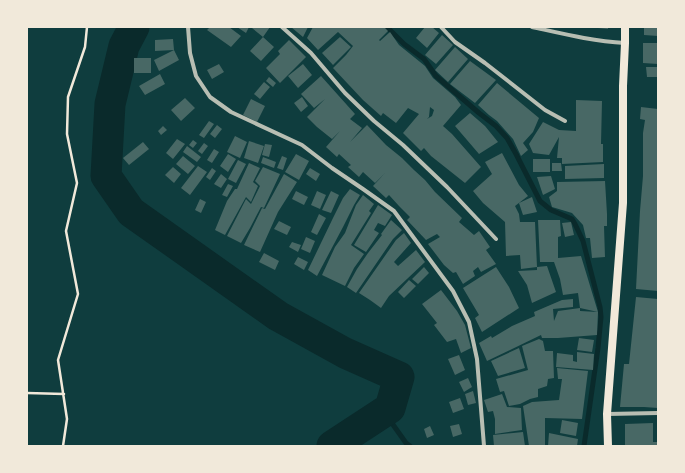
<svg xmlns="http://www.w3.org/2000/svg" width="685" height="473" font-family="'Work Sans',sans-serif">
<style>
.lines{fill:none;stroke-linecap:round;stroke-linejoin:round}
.stream{stroke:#0a2a2b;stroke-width:5}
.river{stroke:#0a2a2b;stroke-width:31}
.building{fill:#486865;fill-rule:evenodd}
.path{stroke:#f1e9da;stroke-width:2.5}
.minor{stroke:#b8beb3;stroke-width:4}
.secondary{stroke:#f1e9da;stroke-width:8}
</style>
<rect width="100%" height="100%" fill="#0f3d3e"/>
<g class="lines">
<!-- stream -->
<path class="stream" d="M 387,27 L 404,44 L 424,59 L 436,76 L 479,113 L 496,126 L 507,138 L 516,154 L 540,201 L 551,210 L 572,219 L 575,224 L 583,241 L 600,307 L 601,317 L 598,348 L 584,446
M 384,412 L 406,443 L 410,446"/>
<!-- river -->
<path class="river" d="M 134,27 L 124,46 L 110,104 L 106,176 L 131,212 L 278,316 L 345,353 L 399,377 L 390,408 L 332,446"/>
</g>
<!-- building -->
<path class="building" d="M 210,27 L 229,27 L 241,36 L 231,47 L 207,30 Z
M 237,27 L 249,27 L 246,33 Z
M 253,27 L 270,27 L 263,37 L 252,28 Z
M 291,27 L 308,27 L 303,37 Z
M 313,27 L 384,27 L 388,31 L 379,40 L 380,41 L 390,32 L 399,45 L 425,66 L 433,78 L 455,97 L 461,105 L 443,126 L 452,134 L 481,167 L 465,183 L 431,156 L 424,148 L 421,151 L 403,133 L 419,114 L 408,108 L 396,123 L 383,113 L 381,116 L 363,100 L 333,68 L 346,55 L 353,46 L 338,32 L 318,50 L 307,38 ZM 430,107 L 434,110 L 432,116 L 427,119 L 429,117 Z
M 425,27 L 432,27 L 439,33 L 427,48 L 416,38 Z
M 598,27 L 608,27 L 608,29 L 598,28 Z
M 644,27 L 658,27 L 658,36 L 644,35 Z
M 442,35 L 453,45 L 436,64 L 425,55 Z
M 263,37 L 274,47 L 261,61 L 250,51 Z
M 340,37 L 351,47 L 333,65 L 322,53 Z
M 173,39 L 174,50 L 155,51 L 155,40 Z
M 289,40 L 306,57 L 280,83 L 266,68 L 280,54 L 278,51 Z
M 643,43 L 658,43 L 658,64 L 643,63 Z
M 455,47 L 468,59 L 448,82 L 435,70 Z
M 174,50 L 179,60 L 159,71 L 154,60 Z
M 134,58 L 151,58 L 151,73 L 134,73 Z
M 470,61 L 496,80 L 475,103 L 450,84 Z
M 219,64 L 224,72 L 212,79 L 207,70 Z
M 303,64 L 312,75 L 298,88 L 288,76 Z
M 646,67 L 658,67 L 658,77 L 647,77 Z
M 160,74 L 165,84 L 145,95 L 139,86 Z
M 321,76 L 355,114 L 350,119 L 362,128 L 350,142 L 367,125 L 386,145 L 402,158 L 414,170 L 425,180 L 435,192 L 462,218 L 459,222 L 474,235 L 479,231 L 490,247 L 486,250 L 496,264 L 481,272 L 478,267 L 473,271 L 475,276 L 463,284 L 456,272 L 453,273 L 444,265 L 428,244 L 440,237 L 437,234 L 426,240 L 407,220 L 410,217 L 399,206 L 389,195 L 386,198 L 373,186 L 385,173 L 375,183 L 363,172 L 359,177 L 348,167 L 351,165 L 339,154 L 337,157 L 326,147 L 340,131 L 332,139 L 317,127 L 307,117 L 325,99 L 314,108 L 301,94 Z
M 269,77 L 276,83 L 273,87 L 266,81 Z
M 264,82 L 270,87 L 260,99 L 254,94 Z
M 497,83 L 539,118 L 533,132 L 523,143 L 528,150 L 521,156 L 513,139 L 497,121 L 489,115 L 478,105 Z
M 302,97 L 308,106 L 301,112 L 294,103 Z
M 185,98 L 195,108 L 181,121 L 171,110 Z
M 251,99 L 265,106 L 257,122 L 243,115 Z
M 576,100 L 602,101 L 601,144 L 603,144 L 603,162 L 562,164 L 562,158 L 557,158 L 559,137 L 549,155 L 533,153 L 529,144 L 543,122 L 559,130 L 576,131 Z
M 641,107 L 658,109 L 658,291 L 636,289 L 640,211 L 643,176 L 643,133 L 645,120 L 640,119 Z
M 470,113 L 485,126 L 498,142 L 479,154 L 455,126 Z
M 209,121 L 214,124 L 204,138 L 199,135 Z
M 217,125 L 222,129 L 215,138 L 210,134 Z
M 163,126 L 167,130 L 161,135 L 158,131 Z
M 235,136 L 247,142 L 240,158 L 227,152 Z
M 177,139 L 185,144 L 173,159 L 166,153 Z
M 193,140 L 197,143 L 193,148 L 189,145 Z
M 249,141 L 264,146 L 258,163 L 244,158 Z
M 143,142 L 149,149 L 129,165 L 123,158 Z
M 204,143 L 208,146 L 202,154 L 198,151 Z
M 265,144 L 272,145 L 269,157 L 262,155 Z
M 187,146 L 201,157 L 197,162 L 183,152 Z
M 214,149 L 219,152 L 212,163 L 207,160 Z
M 502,153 L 519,185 L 528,196 L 515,206 L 519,214 L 520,222 L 535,222 L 537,267 L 521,269 L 520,255 L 506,256 L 505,222 L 483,203 L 473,191 L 492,174 L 485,162 Z
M 228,154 L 236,159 L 228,172 L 220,166 Z
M 296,154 L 309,161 L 299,180 L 285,172 Z
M 183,156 L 195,166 L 188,174 L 176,164 Z
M 282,156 L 287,158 L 283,170 L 277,168 Z
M 263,157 L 276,162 L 274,168 L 261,163 Z
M 533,159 L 550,159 L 550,172 L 533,172 Z
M 238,160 L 246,164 L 236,183 L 228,179 Z
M 249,163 L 260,168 L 253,182 L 258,186 L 251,202 L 246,197 L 225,235 L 215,230 L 227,201 L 235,189 L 237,189 Z
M 552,163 L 561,163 L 562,171 L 552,171 Z
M 604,164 L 604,178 L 565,179 L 565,166 Z
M 198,166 L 207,172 L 190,195 L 181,188 Z
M 173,167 L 181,174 L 174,183 L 165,175 Z
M 263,167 L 280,174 L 264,208 L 261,207 L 250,228 L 241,243 L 227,236 L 246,199 L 251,204 L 260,186 L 255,181 Z
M 212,168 L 216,171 L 210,180 L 206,177 Z
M 310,168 L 320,174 L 316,181 L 306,174 Z
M 221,174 L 227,179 L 221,188 L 214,184 Z
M 284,174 L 297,182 L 278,212 L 260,252 L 244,245 L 262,208 L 265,209 Z
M 551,176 L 555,189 L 543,195 L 537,177 Z
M 605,181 L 607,214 L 607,226 L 604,226 L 605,257 L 592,258 L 590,238 L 586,238 L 583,225 L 572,213 L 552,207 L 549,197 L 557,191 L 557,182 Z
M 228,184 L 233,186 L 227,197 L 222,195 Z
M 350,189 L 360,195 L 354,205 L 343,227 L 317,276 L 308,270 L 333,218 L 343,198 Z
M 296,191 L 308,197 L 304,205 L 292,199 Z
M 317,191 L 326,195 L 320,209 L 311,205 Z
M 331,191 L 339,195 L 331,213 L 322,210 Z
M 363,195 L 374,204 L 369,211 L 371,213 L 351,245 L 364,254 L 354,268 L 345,286 L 322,275 L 335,247 L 345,233 L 356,205 Z
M 532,197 L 537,212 L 523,215 L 519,203 Z
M 200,199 L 206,202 L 201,213 L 195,210 Z
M 378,205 L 392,215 L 385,226 L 378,223 L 374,230 L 379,233 L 366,252 L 354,245 Z
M 319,214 L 326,218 L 317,235 L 311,232 Z
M 391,220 L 402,230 L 393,239 L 356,293 L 347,287 L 357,269 L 368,253 L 382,235 L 381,234 Z
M 538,220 L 560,220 L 561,236 L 558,237 L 558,258 L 581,256 L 598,312 L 597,335 L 558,338 L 542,338 L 541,335 L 487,361 L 479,343 L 491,336 L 492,338 L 512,326 L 535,316 L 534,312 L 562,300 L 573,299 L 573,307 L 553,309 L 554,321 L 558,311 L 580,308 L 578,293 L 563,295 L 560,279 L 554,262 L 540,262 ZM 580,308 L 598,312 L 580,311 Z
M 279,221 L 291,227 L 287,235 L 274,229 Z
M 571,222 L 574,235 L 565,237 L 562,223 Z
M 404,233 L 411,243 L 394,262 L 398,266 L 416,250 L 425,262 L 389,296 L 381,308 L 370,300 L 359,293 L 396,240 Z
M 306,237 L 315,241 L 310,253 L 301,249 Z
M 292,242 L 301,245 L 298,252 L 289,247 Z
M 264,253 L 279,261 L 275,270 L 259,262 Z
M 298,257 L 308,262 L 304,270 L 294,264 Z
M 547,266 L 556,292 L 532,303 L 527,285 L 518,271 L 537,270 L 537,267 Z
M 424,267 L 429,273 L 418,284 L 412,279 Z
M 496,267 L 509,287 L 519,308 L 482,332 L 475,318 L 479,315 L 463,288 Z
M 409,280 L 416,286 L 404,298 L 398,292 Z
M 441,290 L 457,311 L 465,325 L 471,348 L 461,353 L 456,339 L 447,342 L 434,325 L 437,323 L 422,304 Z
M 636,297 L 658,299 L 658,408 L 644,407 L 620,407 L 624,364 L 629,364 Z
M 579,338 L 594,340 L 592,352 L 577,350 Z
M 539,339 L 543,341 L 545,351 L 553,351 L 554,378 L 548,379 L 547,386 L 538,389 L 538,397 L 530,399 L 520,404 L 509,406 L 504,391 L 500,392 L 496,379 L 528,370 L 522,346 Z
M 519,348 L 525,368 L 498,376 L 491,361 Z
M 577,352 L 594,354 L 593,370 L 556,367 L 557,353 L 573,355 L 573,361 L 577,362 Z
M 459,355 L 465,370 L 455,375 L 448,359 Z
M 557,368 L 588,371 L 582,419 L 545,418 L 545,446 L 529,446 L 523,406 L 532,402 L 559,400 L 562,379 L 558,379 Z
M 468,378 L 472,387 L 464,392 L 459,382 Z
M 473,391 L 476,403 L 468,405 L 465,394 Z
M 502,394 L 507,407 L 521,408 L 522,430 L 495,434 L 495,419 L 493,411 L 488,412 L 484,400 Z
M 460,398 L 464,409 L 453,413 L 449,402 Z
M 562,420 L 578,423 L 576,436 L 560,433 Z
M 653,423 L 653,442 L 658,442 L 658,446 L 625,446 L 625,424 Z
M 459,424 L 462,434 L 453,437 L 450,426 Z
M 430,426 L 434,435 L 427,438 L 424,429 Z
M 523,432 L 525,446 L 494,446 L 493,435 Z
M 549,433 L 578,439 L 577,446 L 548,446 Z"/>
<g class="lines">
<!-- path -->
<path class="path" d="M 27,393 L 64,394
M 63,446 L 67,419 L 58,360 L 78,294 L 66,231 L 77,183 L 67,134 L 68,97 L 85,47 L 87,27"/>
<!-- minor -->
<path class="minor" d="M 188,27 L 190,53 L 196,76 L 210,97 L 231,112 L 302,145 L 332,168 L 363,189 L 394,211 L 453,291 L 469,322 L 477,359 L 484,446
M 282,27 L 311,53 L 345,93 L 374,121 L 403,145 L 447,187 L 496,239
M 441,27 L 455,42 L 485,63 L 545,110 L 565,121
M 532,27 C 564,34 592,41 625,43
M 607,414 L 658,413"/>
<!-- secondary -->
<path class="secondary" d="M 608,446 L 607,414 L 623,203 L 623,86 L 625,43 L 625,27"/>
</g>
<!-- border -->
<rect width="685" height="473" fill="none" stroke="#f1e9da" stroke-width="56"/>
</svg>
